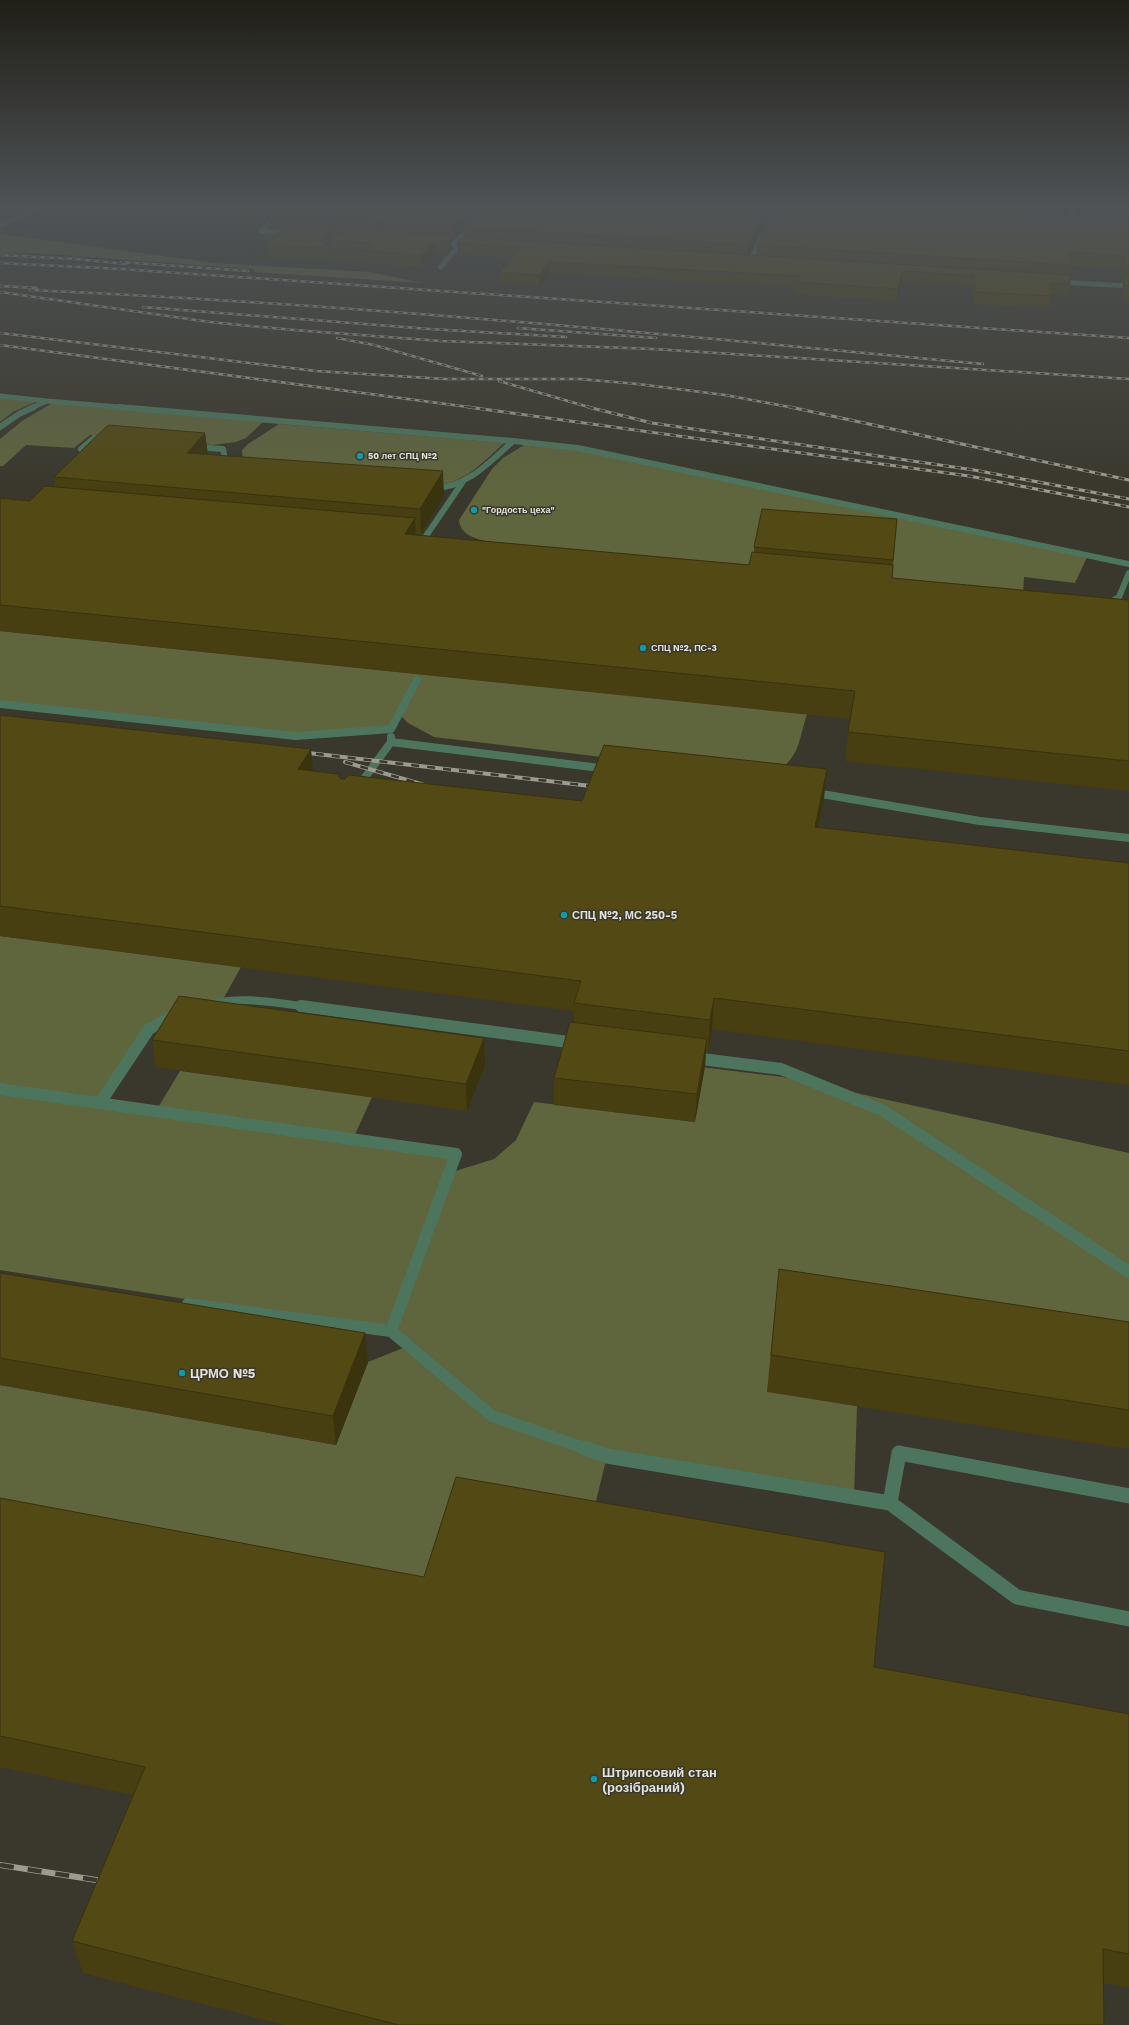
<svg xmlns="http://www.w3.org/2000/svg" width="1129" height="2025" font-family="'Work Sans',sans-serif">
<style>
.green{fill:#5f653d}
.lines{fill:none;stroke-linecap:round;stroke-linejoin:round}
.service-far4{stroke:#4d755d;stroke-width:5}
.service-far3{stroke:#4d755d;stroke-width:6}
.service-far2{stroke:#4d755d;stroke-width:8}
.service-far1{stroke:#4d755d;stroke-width:12}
.service{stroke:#4d755d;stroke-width:15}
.minor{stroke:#4d755d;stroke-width:5}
.primary{stroke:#5ab180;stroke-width:5}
.rail-far3-casing{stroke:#9c9b91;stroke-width:2.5}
.rail-far2-casing{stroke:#9c9b91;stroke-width:3}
.rail-far1-casing{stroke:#9c9b91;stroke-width:4}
.rail-casing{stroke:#9c9b91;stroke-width:6}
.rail-far3{stroke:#3a382c;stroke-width:1.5;stroke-dasharray:4.5;stroke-linecap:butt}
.rail-far2{stroke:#3a382c;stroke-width:2;stroke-dasharray:6;stroke-linecap:butt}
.rail-far1{stroke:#3a382c;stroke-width:2.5;stroke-dasharray:8;stroke-linecap:butt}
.rail{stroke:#3a382c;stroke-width:4.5;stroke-dasharray:14;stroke-linecap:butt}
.wall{fill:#473f11;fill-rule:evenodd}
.shaded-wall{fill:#39330e}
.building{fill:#524914;stroke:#39330e}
.culture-dot{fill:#0f9aa8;stroke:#3a382c;stroke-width:1.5}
.labels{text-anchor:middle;stroke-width:3;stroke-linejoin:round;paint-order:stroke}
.far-poi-label{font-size:9px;font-weight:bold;fill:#e3e2da;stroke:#3a382c;text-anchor:start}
.poi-label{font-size:11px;font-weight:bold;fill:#e3e2da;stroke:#3a382c;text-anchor:start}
.near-poi-label{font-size:13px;font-weight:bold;fill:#e3e2da;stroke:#3a382c;text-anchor:start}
</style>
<rect width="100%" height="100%" fill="#3a382c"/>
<!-- green -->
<path class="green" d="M 0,234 L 215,263 L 369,272 L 423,283 L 254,272 L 254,269 L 49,254 L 0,253 Z
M 0,395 L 40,400 L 13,412 L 0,422 Z
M 54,402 L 265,420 L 246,438 L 236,442 L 213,445 L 90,435 L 74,448 L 26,445 L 3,466 L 0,466 L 0,439 L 22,421 Z
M 279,424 L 504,443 C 482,463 467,481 436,486 L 243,463 L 242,450 L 248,444 Z
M 529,442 L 578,448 L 1088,555 L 1075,583 L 1024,577 L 1023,597 L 502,544 C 487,541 460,539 459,520 L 492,469 L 503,458 Z
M 0,631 L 807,714 C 797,747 800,758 769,777 L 434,737 L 408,723 L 400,715 L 391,729 L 296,736 L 0,704 Z
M 0,936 L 241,967 L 222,1001 L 148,1029 L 100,1103 L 156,1111 L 180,1071 L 372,1097 L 353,1139 L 456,1154 L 449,1173 L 494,1159 L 516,1140 L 534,1102 L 695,1122 L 570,1051 L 783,1077 L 1129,1153 L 1129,1359 L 767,1391 L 857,1406 L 854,1497 L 607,1456 L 588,1534 L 427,1610 L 0,1529 L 0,1385 L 336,1445 L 368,1362 L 408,1346 L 391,1331 L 0,1270 Z"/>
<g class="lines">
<!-- service-far4 -->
<path class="service-far4" d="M 0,225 L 39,209
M 261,231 L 280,214
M 750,262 L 762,235
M 441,267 L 460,244 L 456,242 L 488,209
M 0,396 L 47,401
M 31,408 L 47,401 L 131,408"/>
<!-- service-far3 -->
<path class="service-far3" d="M 119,407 L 513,441
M 0,427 L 19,414 L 34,407
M 194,447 L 223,449 L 227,468
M 81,449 L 94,438 L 107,439
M 430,489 C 466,488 488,464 513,441 L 578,448 L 1129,564
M 424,539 L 462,483
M 1105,605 L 1119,597 L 1129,573"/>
<!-- service-far2 -->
<path class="service-far2" d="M 0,704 L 296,736 L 391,729 L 417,680
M 391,742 L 608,769
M 358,787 L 391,742 L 391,737
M 810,792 L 980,821 L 1129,838
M 202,1006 C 236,995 273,1002 308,1007"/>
<!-- service-far1 -->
<path class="service-far1" d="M 301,1006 L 576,1043
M 694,1058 L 781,1069 L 882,1110 L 1129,1272
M 0,1089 L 456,1154 L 391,1331
M 100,1103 L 149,1029 L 176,1015
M 188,1304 L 391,1331 L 492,1416 L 587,1449"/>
<!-- service -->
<path class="service" d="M 584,1448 L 607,1456 L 890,1503 L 1017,1597 L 1129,1619
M 890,1503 L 899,1453 L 1129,1496"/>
<!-- minor -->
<path class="minor" d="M 261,231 L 293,233
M 438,243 L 470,245
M 1057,282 L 1129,286"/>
<!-- primary -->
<path class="primary" d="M 1072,209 L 1072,222 L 1077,223"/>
<defs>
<path id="rail-far3" d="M 0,255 L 76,259 L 126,264
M 121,262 L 248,271
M 0,263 L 121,269 L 1129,338
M 0,286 L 37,288
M 30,290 C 348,304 666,334 983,364
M 0,292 L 210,322 L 294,330 L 441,341 L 654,349 L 1129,379
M 143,307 L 430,329 L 566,337
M 518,328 L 656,338
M 0,333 L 316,371 L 445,379 L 580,379 L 638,384 L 725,395 L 795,408
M 337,338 L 374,345 L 482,376
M 0,345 L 476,408
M 499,381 L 592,408"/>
<path id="rail-far2" d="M 468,407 L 969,476 L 1129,507
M 588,407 L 652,423 L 974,470 L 1129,499
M 790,407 L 1129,480"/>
<path id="rail-far1" d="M 300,752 L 599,787
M 345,762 L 428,786"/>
<path id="rail" d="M 0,1865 L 109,1882"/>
</defs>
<!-- rail-far3 casing -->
<use href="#rail-far3" class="rail-far3-casing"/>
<!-- rail-far2 casing -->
<use href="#rail-far2" class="rail-far2-casing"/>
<!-- rail-far1 casing -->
<use href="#rail-far1" class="rail-far1-casing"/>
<!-- rail casing -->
<use href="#rail" class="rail-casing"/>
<!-- rail-far3 -->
<use href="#rail-far3" class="rail-far3"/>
<!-- rail-far2 -->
<use href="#rail-far2" class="rail-far2"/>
<!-- rail-far1 -->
<use href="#rail-far1" class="rail-far1"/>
<!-- rail -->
<use href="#rail" class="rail"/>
</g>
<!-- wall -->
<path class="wall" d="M 771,209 L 749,255 L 756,255 L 757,245 L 774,209 L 1069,209 L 1069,214 L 1076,214 L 1076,209 L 1129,209 L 1129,300 L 1122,299 L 1122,290 L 1123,282 L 1122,282 L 1121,269 L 1070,266 L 1069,275 L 1070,284 L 1068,295 L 1051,294 L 1050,308 L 973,304 L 973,287 L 902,282 L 896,301 L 796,294 L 796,288 L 549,273 L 540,286 L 500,283 L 500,272 L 511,258 L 457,254 L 457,243 L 464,237 L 463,229 L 453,239 L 452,239 L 452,247 L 447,253 L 435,252 L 421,267 L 338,261 L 338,253 L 337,253 L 338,261 L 267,257 L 266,245 L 285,229 L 270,228 L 270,217 L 260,227 L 201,223 L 199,211 ZM 332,232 L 347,232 L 333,238 ZM 331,242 L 331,248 L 326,246 Z
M 205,433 L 208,454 L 444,496 L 421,534 L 416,534 L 416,535 L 749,565 L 754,552 L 754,547 L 897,519 L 892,578 L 1128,600 L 1129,595 L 1129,791 L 845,761 L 848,732 L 850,719 L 0,631 L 0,498 L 30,501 L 55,487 L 54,477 Z
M 0,715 L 313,771 L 341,779 L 582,801 L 824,799 L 818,828 L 1129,863 L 1129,1085 L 712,1029 L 708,1052 L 706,1052 L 705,1066 L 695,1122 L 554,1105 L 554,1078 L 574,1022 L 574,1011 L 0,936 Z
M 484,1038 L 485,1065 L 467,1111 L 156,1067 L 152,1040 Z
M 779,1269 L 1129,1322 L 1129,1449 L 767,1392 Z
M 0,1273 L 368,1362 L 336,1445 L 0,1385 Z
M 0,1498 L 874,1667 L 1129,1714 L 1129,1988 L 1104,1983 L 1104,2025 L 284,2025 L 83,1973 L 72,1941 L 133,1795 L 0,1767 Z"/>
<!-- shaded-wall -->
<path class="shaded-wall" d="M 0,209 L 13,209 L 0,213 Z
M 264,209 L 284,209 L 269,215 L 270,217 L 260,227 L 258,214 Z
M 470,209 L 483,209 L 463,227 L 463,229 L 453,239 L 453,226 Z
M 766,209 L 771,209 L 748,258 L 748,245 Z
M 332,228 L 333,240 L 331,239 L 331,242 L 324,248 L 321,239 Z
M 452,236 L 452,247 L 447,253 L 447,242 Z
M 435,241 L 435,252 L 421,267 L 421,255 Z
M 549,262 L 549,273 L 540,286 L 539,275 Z
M 903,271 L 902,282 L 896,301 L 898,289 Z
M 205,433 L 208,457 L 187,453 Z
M 443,471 L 444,496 L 421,534 L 420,509 Z
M 415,518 L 416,544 L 405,534 Z
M 311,749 L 314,778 L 298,769 Z
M 827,769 L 824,799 L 812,857 L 815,827 Z
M 714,998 L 712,1029 L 708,1052 L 710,1020 Z
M 484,1038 L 485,1065 L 467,1111 L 466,1084 Z
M 707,1039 L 705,1066 L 695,1122 L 697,1094 Z
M 365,1333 L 368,1362 L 336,1445 L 333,1416 Z"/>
<!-- building -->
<path class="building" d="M 202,209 L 264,209 L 258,214 L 199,211 Z
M 276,209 L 470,209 L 453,226 L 269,215 Z
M 481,209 L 766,209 L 748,245 L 463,227 Z
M 774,209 L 976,209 L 1129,217 L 1129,268 L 1124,268 L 1124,256 L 1070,252 L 1070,265 L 757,245 Z
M 289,225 L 332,228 L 321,239 L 325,246 L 337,249 L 266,245 Z
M 360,230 L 452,236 L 447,242 L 435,241 L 421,255 L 338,249 L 370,251 L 374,247 L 371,243 L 338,241 L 331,239 L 337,234 Z
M 462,237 L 1070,275 L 1070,284 L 1050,283 L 1052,296 L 975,292 L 974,276 L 903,271 L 898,289 L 796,282 L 799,276 L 549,262 L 539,275 L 500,272 L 520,247 L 457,243 Z
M 1124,276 L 1129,276 L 1129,286 L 1124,286 Z
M 108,425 L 205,433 L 187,453 L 443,471 L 420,509 L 54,477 Z
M 45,486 L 415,518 L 405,534 L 749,565 L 752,552 L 893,565 L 892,578 L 1129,600 L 1129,761 L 848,732 L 855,691 L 0,605 L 0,498 L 30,501 Z
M 762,509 L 897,519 L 893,560 L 754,547 Z
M 0,715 L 311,749 L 298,769 L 337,774 L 341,779 L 345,779 L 349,775 L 582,801 L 604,745 L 827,769 L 815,827 L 1129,863 L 1129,1051 L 714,998 L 710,1020 L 574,1003 L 581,981 L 0,906 Z
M 179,996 L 484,1038 L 466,1084 L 152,1040 Z
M 570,1022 L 707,1039 L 697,1094 L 554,1078 Z
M 779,1269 L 1129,1322 L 1129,1410 L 771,1355 Z
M 0,1273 L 365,1333 L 333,1416 L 0,1358 Z
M 456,1477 L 885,1552 L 874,1667 L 1129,1714 L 1129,1954 L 1103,1949 L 1104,2025 L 399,2025 L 72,1941 L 145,1767 L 0,1736 L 0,1498 L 424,1577 Z"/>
<!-- sky -->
<linearGradient id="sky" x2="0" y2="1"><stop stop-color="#201f18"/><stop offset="0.42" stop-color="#4f5356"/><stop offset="1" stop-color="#4f5356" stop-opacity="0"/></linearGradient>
<rect width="1129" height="492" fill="url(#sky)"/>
<!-- markers -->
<g class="culture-dot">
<circle cx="360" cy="456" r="4"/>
<circle cx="474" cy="510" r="4"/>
<circle cx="643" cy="648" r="4"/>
<circle cx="564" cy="915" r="4"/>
<circle cx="182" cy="1373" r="4"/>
<circle cx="594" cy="1779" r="4"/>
</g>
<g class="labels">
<!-- far-poi labels -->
<g class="far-poi-label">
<text x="368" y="459">50 лет СПЦ №2</text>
<text x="482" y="513">"Гордость цеха"</text>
<text x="651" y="651">СПЦ №2, ПС-3</text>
</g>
<!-- poi labels -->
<g class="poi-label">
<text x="572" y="919">СПЦ №2, МС 250-5</text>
</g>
<!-- near-poi labels -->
<g class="near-poi-label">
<text x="190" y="1378">ЦРМО №5</text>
<text x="602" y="1777">Штрипсовий стан<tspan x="602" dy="15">(розібраний)</tspan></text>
</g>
</g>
</svg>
